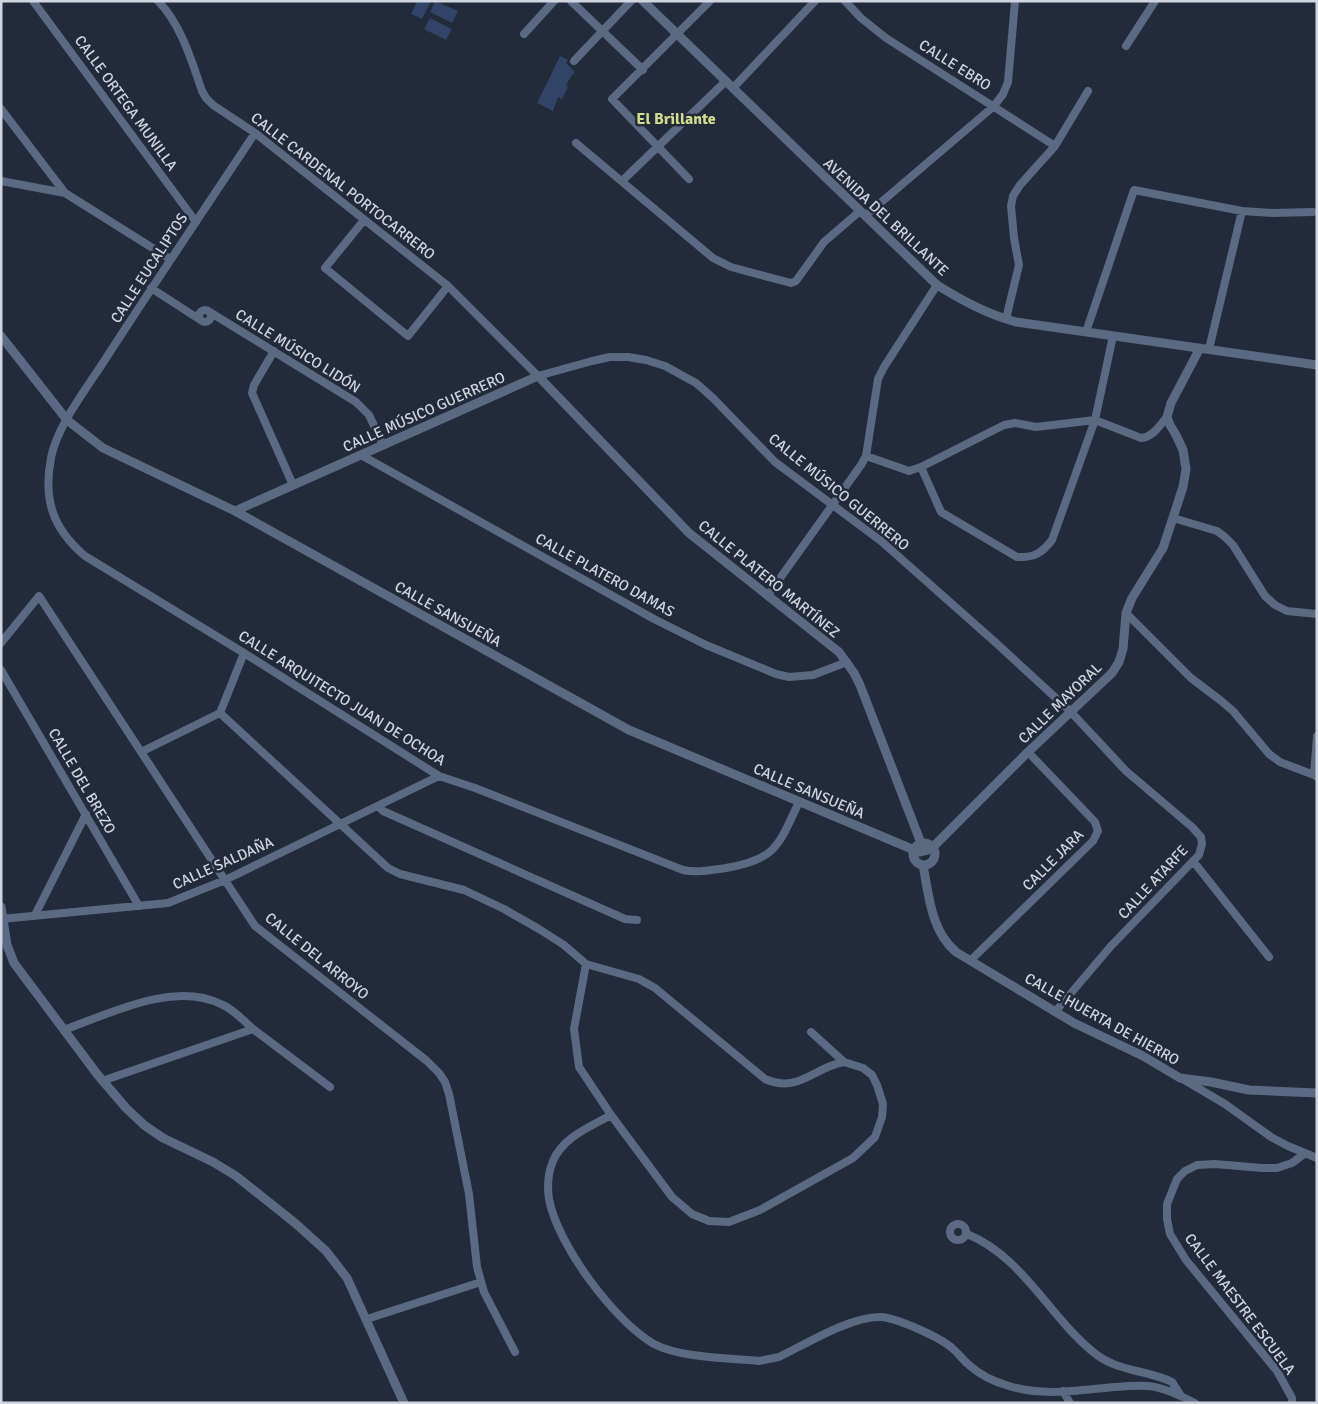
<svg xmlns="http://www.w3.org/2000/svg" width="1318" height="1404" font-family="Signika,sans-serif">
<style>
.green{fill:#324368}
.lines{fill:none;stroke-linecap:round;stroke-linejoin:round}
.minor{stroke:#5c6983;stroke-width:8}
.tertiary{stroke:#5c6983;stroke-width:9}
.labels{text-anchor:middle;stroke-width:5;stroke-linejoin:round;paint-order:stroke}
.street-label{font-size:15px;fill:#d0d5e0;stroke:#232a39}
.neighbourhood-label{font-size:16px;font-weight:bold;fill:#d1dc8f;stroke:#232a39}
</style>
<rect width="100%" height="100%" fill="#232a39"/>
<!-- green -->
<path class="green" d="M 417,1 L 431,1 L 422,19 L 411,14 Z
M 435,1 L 458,11 L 452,23 L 430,12 Z
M 430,18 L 452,29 L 446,40 L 424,29 Z
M 560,56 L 568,60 L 566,63 L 575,72 L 572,75 L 566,85 L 568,87 L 562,99 L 558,97 L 553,111 L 537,103 Z"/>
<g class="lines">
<!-- minor -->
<path class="minor" d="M 33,1 L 196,222
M 158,1 C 181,24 192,62 202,91 L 206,98 L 213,105 L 255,133 L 448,286 L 538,376 L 592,361 L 610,357 L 628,357 L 646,360 L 665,366 L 696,383 L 713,398 L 775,462 L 881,541 L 995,642 L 1070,711 L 1126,771 L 1192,827 L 1201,837 L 1202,844 L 1199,855 L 1111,946 L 1055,1012
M 571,1 L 643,70
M 845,1 L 861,18 L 886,38 L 1055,146
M 524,34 L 554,1
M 1126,46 L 1155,1
M 574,61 L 631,1
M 733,88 L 815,1
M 1,109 L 65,193
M 255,133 C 206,207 156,281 108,355 C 90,384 57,425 51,458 C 43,500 53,529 85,556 L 244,653 L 439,776 L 475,788 L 683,870 C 697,873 711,870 726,868 C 777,859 778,846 799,802
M 576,143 L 713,258 L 731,267 L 791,283 L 796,281 L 824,242 L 860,211
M 689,179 L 612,99 L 710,1
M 1,181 L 65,193 L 170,259
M 622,181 L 726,81
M 865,216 L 994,106 L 1003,94 L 1008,82 L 1015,1
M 364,220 L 325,268 L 408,336 L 448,286
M 151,288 L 202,321
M199 316a6 6 0 1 1 12 0a6 6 0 1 1-12 0Z
M 208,311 L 356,402 L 369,415 L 383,445
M 1006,319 L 1019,265 L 1014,238 L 1011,206 L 1013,196 L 1020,185 L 1055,146 L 1088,91
M 1086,332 L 1134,190 L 1242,211 L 1273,213 L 1313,212
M 1209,349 L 1242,211
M 274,351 L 254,385 L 252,393 L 293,485
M 361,455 L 654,619 L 706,645 L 776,674 L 789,677 L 813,675 L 847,662
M 866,456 L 909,471 L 921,467 L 1004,425 L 1015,423 L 1036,427 L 1095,420 L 1141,438 C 1153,437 1159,426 1167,417
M 921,467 L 941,512 L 1017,557 C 1034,558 1042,553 1052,540 L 1095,420 L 1113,336
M 1173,518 L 1217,531 L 1225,537 L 1233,545 L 1265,596 L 1275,605 L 1287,611 L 1317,614
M 768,595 L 861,465 L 866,456 L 878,379 L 884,367 L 937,285
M 1126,613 L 1191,678 L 1220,700 L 1233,711 L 1269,754 L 1280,762 L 1314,775 L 1317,777
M 1,643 L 39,596 L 255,926 L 427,1061 L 439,1073 L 445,1082 L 449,1094 L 469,1194 L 477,1267 L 484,1292 L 515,1352
M 1,670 L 139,906
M 220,713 L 388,868 L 400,874 L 464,890 L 504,909 L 539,929 L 564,945 L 586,964 L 639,979 L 655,988 L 765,1079 C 798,1094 814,1067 844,1062
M 141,752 L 220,713 L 244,653
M 1314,775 L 1317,736
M 379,807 L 383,811 L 625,919 L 637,920
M 1193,861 L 1269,957
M 35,915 L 86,814
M 1,919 L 168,903 L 225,880 L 439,776
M 971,960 L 1093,841 L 1098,831 L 1095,822 L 1028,752
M 586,964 L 574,1029 L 579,1067 L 611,1115 L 672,1197 L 692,1214 L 709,1221 L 729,1222 L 760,1210 L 853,1158 L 875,1137 L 882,1117 L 883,1104 L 877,1085 L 872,1075 L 863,1068 L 844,1062 L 811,1032
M 64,1030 C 111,1013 175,980 223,1005 C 234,1010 244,1021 253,1029
M 1181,1078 L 1225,1104 L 1271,1137 L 1288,1146 L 1317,1158
M 102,1081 L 253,1029 L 330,1087
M 611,1115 C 590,1127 563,1137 553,1161 C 548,1173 547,1186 549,1199 C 557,1244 614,1321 654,1344 C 680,1358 729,1358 759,1361 L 779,1357 C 806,1344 851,1316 881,1317 C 897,1318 942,1338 953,1349 C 959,1354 963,1360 969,1365 C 980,1375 995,1382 1009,1386 C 1043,1397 1080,1390 1115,1387 C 1126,1386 1138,1385 1149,1386 C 1165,1388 1181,1396 1195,1403
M950 1232a8 8 0 1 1 16 0a8 8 0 1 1-16 0Z
M 967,1234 C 1024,1257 1050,1319 1097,1355 C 1120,1372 1148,1370 1172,1382 L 1181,1396
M 367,1319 L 481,1282
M 1063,1391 L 1070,1403
M 1292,1403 L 1292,1398 L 1277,1371 L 1186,1260 L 1170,1234 L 1167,1219 L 1167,1204 L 1177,1179 L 1185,1171 L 1197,1165 L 1215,1164 L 1262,1168 L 1277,1168 L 1292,1163 L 1304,1154"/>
<!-- tertiary -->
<path class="tertiary" d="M 643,1 L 937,285 C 963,301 987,314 1016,322 L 1317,365
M 1,336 L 67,420 L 103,448 L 235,511 L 629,730 L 919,852 L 928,850 L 933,847 L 1028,752 L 1112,673 L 1119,662 L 1123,649 L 1126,613 L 1132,598 L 1163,548 L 1183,487 L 1186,469 L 1183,450 L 1176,435 L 1170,425 L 1167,417 L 1171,403 L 1200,348
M 235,511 L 538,376 L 689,533 L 839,652 L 854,673 L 860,685 L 921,843
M913 854a11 11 0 1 1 22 0a11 11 0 1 1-22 0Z
M 923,865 C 929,896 931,931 956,952 L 1074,1023 L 1143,1056 L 1180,1078 L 1211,1082 L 1249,1090 L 1317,1093
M 1,907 L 7,945 L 14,963 L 97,1074 L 126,1108 L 144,1125 L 163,1138 L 213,1162 L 236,1176 L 295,1223 L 326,1251 L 347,1278 L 404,1403"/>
</g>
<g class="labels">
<!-- street labels -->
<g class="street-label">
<text transform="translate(955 65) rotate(32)" y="5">CALLE EBRO</text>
<text transform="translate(126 103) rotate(54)" y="5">CALLE ORTEGA MUNILLA</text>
<text transform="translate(343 186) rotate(38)" y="5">CALLE CARDENAL PORTOCARRERO</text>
<text transform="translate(886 217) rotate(43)" y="5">AVENIDA DEL BRILLANTE</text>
<text transform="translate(149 268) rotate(-57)" y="5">CALLE EUCALIPTOS</text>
<text transform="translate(298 351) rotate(32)" y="5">CALLE MÚSICO LIDÓN</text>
<text transform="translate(424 412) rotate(-24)" y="5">CALLE MÚSICO GUERRERO</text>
<text transform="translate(839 492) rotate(39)" y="5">CALLE MÚSICO GUERRERO</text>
<text transform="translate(605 575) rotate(29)" y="5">CALLE PLATERO DAMAS</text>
<text transform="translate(769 579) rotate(39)" y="5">CALLE PLATERO MARTÍNEZ</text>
<text transform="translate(448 614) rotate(29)" y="5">CALLE SANSUEÑA</text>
<text transform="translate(342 698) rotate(32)" y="5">CALLE ARQUITECTO JUAN DE OCHOA</text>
<text transform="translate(1060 703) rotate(-44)" y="5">CALLE MAYORAL</text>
<text transform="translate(82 781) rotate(60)" y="5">CALLE DEL BREZO</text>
<text transform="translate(809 791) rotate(23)" y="5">CALLE SANSUEÑA</text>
<text transform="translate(1053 860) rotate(-45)" y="5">CALLE JARA</text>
<text transform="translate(223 863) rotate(-24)" y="5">CALLE SALDAÑA</text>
<text transform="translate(1153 882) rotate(-47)" y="5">CALLE ATARFE</text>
<text transform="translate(317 956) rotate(39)" y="5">CALLE DEL ARROYO</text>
<text transform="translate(1102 1019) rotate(29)" y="5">CALLE HUERTA DE HIERRO</text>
<text transform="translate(1240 1304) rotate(53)" y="5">CALLE MAESTRE ESCUELA</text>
</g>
<!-- neighbourhood labels -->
<g class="neighbourhood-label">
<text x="676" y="124">El Brillante</text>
</g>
</g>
<!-- border -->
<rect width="1318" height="1404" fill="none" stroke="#d0d5e0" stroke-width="5"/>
</svg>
